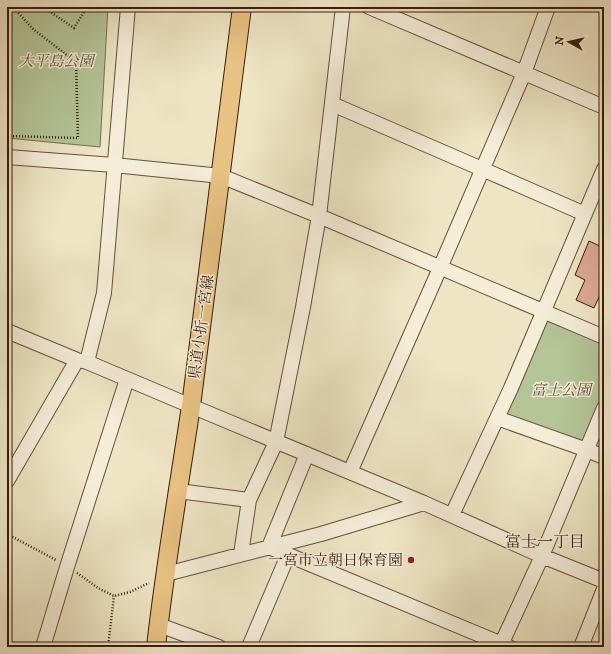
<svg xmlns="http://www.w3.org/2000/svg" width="611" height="654" font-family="'IM FELL DW Pica','Noto Serif JP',serif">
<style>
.green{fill:#b4c597;stroke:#787052}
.building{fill:#dca796;stroke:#3b1b0d}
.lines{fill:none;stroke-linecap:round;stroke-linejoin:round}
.minor-casing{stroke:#684e3b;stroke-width:16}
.major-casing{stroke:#3b1b0d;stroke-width:20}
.path{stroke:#3b1b0d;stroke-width:2.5;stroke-dasharray:1 2;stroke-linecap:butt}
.minor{stroke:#f4eed9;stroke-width:14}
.major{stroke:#e7c282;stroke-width:18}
.poi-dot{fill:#8f2418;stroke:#f4eed9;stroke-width:1.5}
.labels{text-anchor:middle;stroke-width:3;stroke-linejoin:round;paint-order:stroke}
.park-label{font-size:15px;font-style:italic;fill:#5f4e36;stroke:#f4eed9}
.street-label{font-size:15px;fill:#3b1b0d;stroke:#f4eed9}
.poi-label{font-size:15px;fill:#3b1b0d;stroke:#f4eed9;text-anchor:end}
.neighbourhood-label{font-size:16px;fill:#3b1b0d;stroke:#f4eed9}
</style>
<rect width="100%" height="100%" fill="#eee5c4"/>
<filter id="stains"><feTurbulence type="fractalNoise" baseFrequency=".005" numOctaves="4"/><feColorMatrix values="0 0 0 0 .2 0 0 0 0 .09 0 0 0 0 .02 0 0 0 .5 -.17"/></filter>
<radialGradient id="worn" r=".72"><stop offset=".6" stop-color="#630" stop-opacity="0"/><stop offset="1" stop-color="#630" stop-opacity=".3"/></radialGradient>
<!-- green -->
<path class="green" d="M 7,7 L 108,7 L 100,147 L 7,138 Z
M 547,320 L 604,344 L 604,394 L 583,443 L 506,416 Z"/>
<!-- building -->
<path class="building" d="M 604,237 L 604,286 L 594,308 L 576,300 L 585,280 L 575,275 L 589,241 L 600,246 Z"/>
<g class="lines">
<defs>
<path id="minor" d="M 369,7 L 604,107
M 332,104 L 482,169 L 585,214
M 7,157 L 114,165 L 221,176 L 319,216 L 604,337
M 7,331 L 77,360 L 87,362 L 191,406 L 424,503 L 542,556 L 604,581
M 87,362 L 104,293 L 128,7
M 497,418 L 587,450 L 604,457
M 307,454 L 269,547 L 509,647
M 350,472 L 440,268 L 524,73 L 548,7
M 7,481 L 77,360
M 178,491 L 249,500
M 452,515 L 511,388 L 604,169
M 241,554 L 249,500 L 276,442 L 303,307 L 319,216 L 343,7
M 166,574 L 321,534 L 424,503
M 159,625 L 219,647
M 43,647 L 67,567 L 127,379
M 249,647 L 288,555
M 500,647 L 542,556 L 604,408
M 581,647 L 604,589"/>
<path id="major" d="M 156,647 C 165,566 179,486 191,406 C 209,273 226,140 242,7"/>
</defs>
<!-- minor casing -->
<use href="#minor" class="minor-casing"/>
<!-- major casing -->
<use href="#major" class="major-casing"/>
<!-- path -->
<path class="path" d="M 49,7 L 52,13 L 74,28 L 87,7
M 7,136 L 78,138 L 76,62 L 33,29 L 13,7
M 7,534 L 56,560
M 77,573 L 98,588 L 114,596 L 130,592 L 149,583
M 108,647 L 114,596"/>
<!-- minor -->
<use href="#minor" class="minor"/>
<!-- major -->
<use href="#major" class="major"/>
</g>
<!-- markers -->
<circle class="poi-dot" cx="411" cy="560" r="4"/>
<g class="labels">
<!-- park labels -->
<g class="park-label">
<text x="56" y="66">大平島公園</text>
<text x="561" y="395">富士公園</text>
</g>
<!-- street labels -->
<g class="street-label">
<text transform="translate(201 327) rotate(-82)" y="5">県道小折一宮線</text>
</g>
<!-- poi labels -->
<g class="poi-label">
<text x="403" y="565">一宮市立朝日保育園</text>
</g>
<!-- neighbourhood labels -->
<g class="neighbourhood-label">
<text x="545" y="547">富士一丁目</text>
</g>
</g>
<!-- margin -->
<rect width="611" height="654" fill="none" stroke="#eee5c4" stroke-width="24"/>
<rect x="8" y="8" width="595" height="638" fill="none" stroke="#3b1b0d" stroke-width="2"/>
<rect x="12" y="12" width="587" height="630" fill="none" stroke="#3b1b0d"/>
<!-- north arrow -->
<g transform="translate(569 42) rotate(278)" stroke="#f4eed9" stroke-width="3" paint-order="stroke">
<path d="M0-3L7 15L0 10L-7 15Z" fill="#3b1b0d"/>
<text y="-6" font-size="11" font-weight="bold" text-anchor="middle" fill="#3b1b0d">N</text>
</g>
<rect width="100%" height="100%" filter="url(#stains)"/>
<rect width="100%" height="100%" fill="url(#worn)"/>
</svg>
